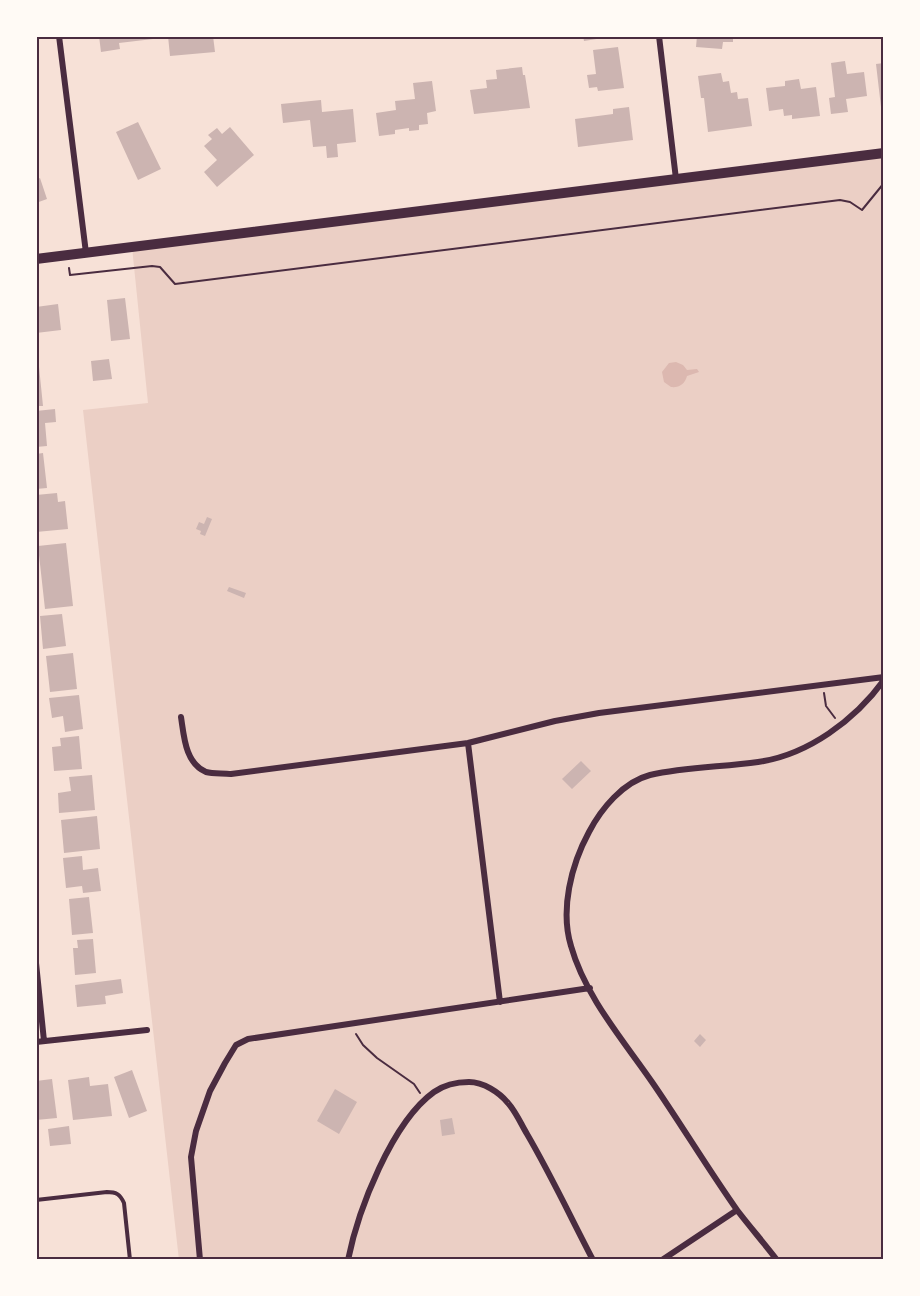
<svg xmlns="http://www.w3.org/2000/svg" width="920" height="1296" font-family="'Open Sans',sans-serif">
<style>
.green{fill:#ebcfc5}
.water{fill:#dcb8b0}
.building{fill:#ccb4b1}
.lines{fill:none;stroke-linecap:round;stroke-linejoin:round}
.path{stroke:#4a2c40;stroke-width:2}
.service{stroke:#4a2c40;stroke-width:4}
.minor{stroke:#4a2c40;stroke-width:6}
.tertiary{stroke:#4a2c40;stroke-width:10}
.neatline{fill:none;stroke:#4a2c40;stroke-width:2}
</style>
<rect width="100%" height="100%" fill="#f7e1d7"/>
<!-- green -->
<path class="green" d="M 884,153 L 884,1260 L 179,1260 L 83,410 L 148,403 L 132,247 Z"/>
<!-- water -->
<path class="water" d="M 676,362 L 683,365 L 687,370 L 697,369 L 699,372 L 687,376 C 685,384 679,388 671,387 L 664,382 L 662,372 L 669,363 Z"/>
<!-- building -->
<path class="building" d="M 99,36 L 153,36 L 153,39 L 119,43 L 120,49 L 101,52 Z
M 168,36 L 213,36 L 215,52 L 170,56 Z
M 583,36 L 609,36 L 609,37 L 584,41 Z
M 697,36 L 733,36 L 733,42 L 723,42 L 722,49 L 696,47 Z
M 618,47 L 624,88 L 598,91 L 597,87 L 589,88 L 587,75 L 596,74 L 593,50 Z
M 845,61 L 847,74 L 864,72 L 867,96 L 846,99 L 848,112 L 831,114 L 829,98 L 835,97 L 831,63 Z
M 884,63 L 884,107 L 881,107 L 876,64 Z
M 522,67 L 523,75 L 525,75 L 530,108 L 474,114 L 470,90 L 487,88 L 486,80 L 497,79 L 496,70 Z
M 721,73 L 723,82 L 729,81 L 731,93 L 737,92 L 738,99 L 748,98 L 752,126 L 708,132 L 704,98 L 701,98 L 698,76 Z
M 799,79 L 801,89 L 816,87 L 820,116 L 792,119 L 792,115 L 784,116 L 783,109 L 769,111 L 766,88 L 785,86 L 785,81 Z
M 432,81 L 436,111 L 427,113 L 428,124 L 419,125 L 419,130 L 409,131 L 409,128 L 395,130 L 395,134 L 379,136 L 376,113 L 396,110 L 395,101 L 415,99 L 413,83 Z
M 321,100 L 322,112 L 353,109 L 356,142 L 337,144 L 338,157 L 327,158 L 326,146 L 313,147 L 310,120 L 283,123 L 281,104 Z
M 629,107 L 633,140 L 578,147 L 575,119 L 613,114 L 613,109 Z
M 138,122 L 161,169 L 138,180 L 116,132 Z
M 230,127 L 254,155 L 217,187 L 204,172 L 217,160 L 204,146 L 212,139 L 208,135 L 217,128 L 222,134 Z
M 40,178 L 47,199 L 36,203 L 36,180 Z
M 125,298 L 130,339 L 111,341 L 107,300 Z
M 58,304 L 61,330 L 36,333 L 36,307 Z
M 36,357 L 38,357 L 43,406 L 36,406 Z
M 109,359 L 112,379 L 93,381 L 91,361 Z
M 55,409 L 56,422 L 45,423 L 47,446 L 36,447 L 36,411 Z
M 43,453 L 47,488 L 36,489 L 36,454 Z
M 57,493 L 58,502 L 65,501 L 68,529 L 36,532 L 36,495 Z
M 207,517 L 212,519 L 205,536 L 200,534 L 201,531 L 196,529 L 199,522 L 204,524 Z
M 66,543 L 73,606 L 45,609 L 38,546 Z
M 229,587 L 246,593 L 244,598 L 227,591 Z
M 62,614 L 66,646 L 43,649 L 40,616 Z
M 73,653 L 77,689 L 50,692 L 46,656 Z
M 79,695 L 83,729 L 65,732 L 63,716 L 52,718 L 49,698 Z
M 79,736 L 82,769 L 54,771 L 52,747 L 61,746 L 60,738 Z
M 581,761 L 591,771 L 572,789 L 562,779 Z
M 92,775 L 95,810 L 59,813 L 58,793 L 71,791 L 69,777 Z
M 97,816 L 100,849 L 64,853 L 61,820 Z
M 82,856 L 83,870 L 98,868 L 101,891 L 83,893 L 82,886 L 66,888 L 63,858 Z
M 89,897 L 93,933 L 72,935 L 69,899 Z
M 93,939 L 96,973 L 75,975 L 73,948 L 78,948 L 77,940 Z
M 121,979 L 123,993 L 105,996 L 106,1004 L 77,1007 L 75,985 Z
M 700,1034 L 706,1040 L 700,1047 L 694,1041 Z
M 132,1070 L 147,1111 L 129,1118 L 114,1077 Z
M 89,1077 L 90,1086 L 108,1084 L 112,1116 L 73,1120 L 68,1080 Z
M 52,1079 L 57,1118 L 36,1120 L 36,1081 Z
M 335,1089 L 357,1102 L 339,1134 L 317,1121 Z
M 452,1118 L 455,1134 L 442,1136 L 440,1120 Z
M 69,1126 L 71,1144 L 50,1146 L 48,1129 Z"/>
<g class="lines">
<!-- path -->
<path class="path" d="M 69,268 L 70,275 L 152,266 L 160,267 L 175,284 L 840,200 L 850,202 L 862,210 L 884,183
M 824,693 L 826,706 L 835,718
M 356,1034 L 363,1045 L 377,1058 L 414,1084 L 420,1093"/>
<!-- service -->
<path class="service" d="M 36,1200 L 107,1192 C 116,1192 120,1194 124,1203 L 130,1260"/>
<!-- minor -->
<path class="minor" d="M 59,36 L 86,253
M 659,36 L 676,179
M 181,717 C 184,736 185,763 206,772 C 213,774 223,773 231,774 L 468,743 L 555,721 L 599,713 L 884,677
M 468,743 L 500,1002
M 36,963 L 44,1041
M 36,1042 L 147,1030
M 200,1260 L 191,1157 L 196,1131 L 210,1091 L 225,1063 L 236,1045 L 248,1039 L 590,988
M 348,1260 C 358,1210 392,1122 434,1092 C 444,1085 457,1082 469,1082 C 483,1082 499,1092 508,1103 C 516,1112 521,1124 527,1134 C 551,1175 571,1218 593,1260
M 662,1260 L 737,1210
M 777,1260 C 764,1243 750,1227 737,1210 C 708,1169 681,1124 652,1082 C 623,1040 585,996 571,946 C 560,910 571,865 589,832 C 601,809 623,782 650,775 C 685,767 723,767 758,762 C 808,755 855,720 884,680"/>
<!-- tertiary -->
<path class="tertiary" d="M 36,259 L 884,153"/>
</g>
<!-- border -->
<rect width="920" height="1296" fill="none" stroke="#fffaf5" stroke-width="75"/>
<rect x="38" y="38" width="844" height="1220" class="neatline"/>
</svg>
